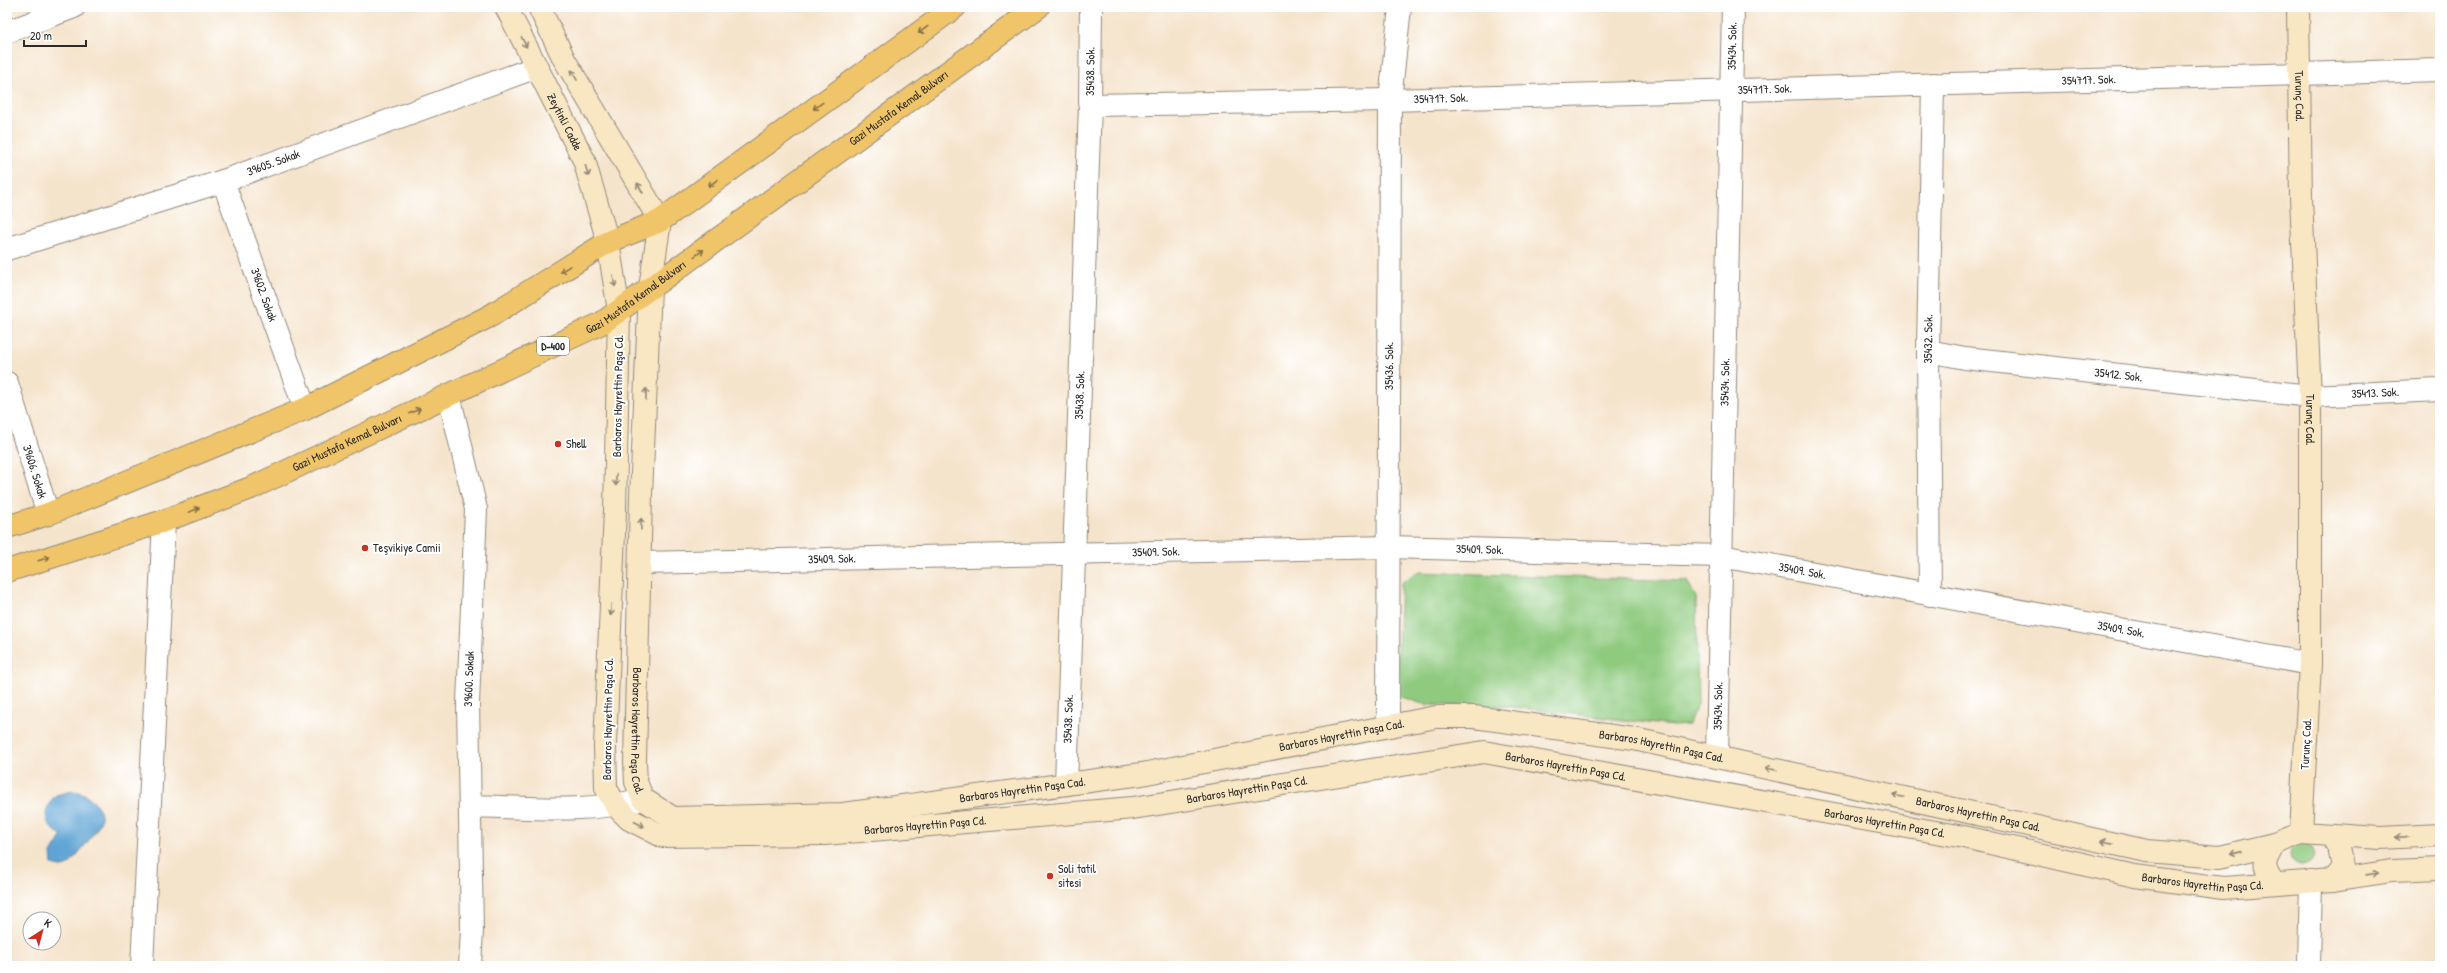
<svg xmlns="http://www.w3.org/2000/svg" width="2447" height="973" font-family="'Patrick Hand',sans-serif">
<style>
.green{fill:#8fca7f;stroke:#5d7a55}
.water{fill:#5fa4d4;stroke:#456880}
.lines{fill:none;stroke-linecap:round;stroke-linejoin:round}
.street-casing{stroke:#90887c;stroke-width:24}
.secondary-casing{stroke:#90887c;stroke-width:24}
.highway-casing{stroke:#90887c;stroke-width:24}
.street{stroke:#fff;stroke-width:22}
.secondary{stroke:#f9e7c3;stroke-width:22}
.highway{stroke:#f0c469;stroke-width:22}
.oneway{stroke:#847047}
.oneway2{stroke:#928977}
.poi-dot{fill:#c8321e;stroke:#fff;stroke-width:1.5}
.labels{text-anchor:middle;stroke-width:4;stroke-linejoin:round;paint-order:stroke}
.shield{fill:#fff;stroke:#6b6b6b;stroke-width:1}
.shield-label{font-size:11px;font-weight:bold;fill:#2b2b2b}
.street-label{font-size:12px;fill:#2b2b2b;stroke:#fff}
.poi-label{font-size:12px;fill:#2b2b2b;stroke:#fff;text-anchor:start}
</style>
<rect width="100%" height="100%" fill="#fff"/>
<filter id="ink" filterUnits="userSpaceOnUse"><feTurbulence type="fractalNoise" baseFrequency=".025" numOctaves="2"/><feDisplacementMap in="SourceGraphic" scale="8" xChannelSelector="R" yChannelSelector="G"/><feConvolveMatrix kernelMatrix="1 2 1 2 8 2 1 2 1" color-interpolation-filters="sRGB"/></filter>
<filter id="wash" filterUnits="userSpaceOnUse"><feTurbulence type="fractalNoise" baseFrequency=".012" numOctaves="4" result="noise"/><feDisplacementMap in="SourceGraphic" scale="16" xChannelSelector="R" yChannelSelector="G"/><feGaussianBlur stdDeviation="0.9" result="paint"/><feColorMatrix in="noise" values="0 0 0 0 0 0 0 0 0 0 0 0 0 0 0 0 0 1.4 0 .05"/><feComposite in="paint" operator="in"/></filter>
<g filter="url(#wash)">
<rect width="100%" height="100%" fill="#f5e4cc"/>
<!-- green -->
<path class="green" d="M 1417,572 L 1687,581 L 1696,597 L 1698,704 L 1688,725 L 1673,726 L 1505,706 L 1426,705 L 1396,695 L 1401,583 Z
M2290 854a12 12 0 1 1 24 0a12 12 0 1 1-24 0Z"/>
<!-- water -->
<path class="water" d="M 72,791 C 81,792 87,794 93,801 C 97,805 102,812 101,818 C 101,828 77,854 70,864 C 63,868 59,868 52,864 L 51,853 L 62,835 C 43,826 41,810 56,795 Z"/>
</g>
<g filter="url(#ink)">
<g class="lines">
<defs>
<g id="street">
<path d="M 7,32 L 74,7"/>
<path id="s1" d="M 1090,105 L 1390,100 L 2440,70"/>
<path id="s2" d="M 223,181 L 305,409"/>
<path id="s3" d="M 7,249 L 223,181 L 537,67"/>
<path id="s4" d="M 1928,351 L 1965,358 L 2310,396 L 2440,390"/>
<path id="s5" d="M 7,383 L 48,514"/>
<path d="M 449,395 L 476,509 L 468,703 L 472,930 L 470,966"/>
<path id="s6" d="M 640,563 L 1389,547 L 1721,556 L 2310,664"/>
<path id="s7" d="M 1930,595 L 1928,351 L 1933,84"/>
<path id="s8" d="M 1388,726 L 1390,100 L 1400,7"/>
<path id="s9" d="M 1717,757 L 1733,7"/>
<path id="s10" d="M 1066,784 L 1090,105 L 1091,7"/>
<path d="M 470,806 C 527,807 587,814 643,799"/>
<path d="M 142,966 L 164,521"/>
<path d="M 2309,966 L 2311,881"/>
</g>
<g id="secondary">
<path id="s11" d="M 506,7 L 584,160 L 608,242 L 619,311 L 615,510 L 605,746 L 606,788 L 616,806 L 629,819 L 662,836 L 824,834 L 1133,808 L 1484,752 L 1964,837 L 2135,876 L 2223,888 L 2333,880 L 2392,871 L 2440,869"/>
<path id="s12" d="M 539,7 L 564,59 L 660,221 L 650,288 L 641,495 L 635,762 L 636,782 L 643,799 L 673,818 L 843,814 L 1142,774 L 1436,717 L 1474,717 L 1634,739 L 2147,851 L 2219,857 L 2274,844 L 2301,833 L 2380,838 L 2440,835"/>
<path id="s13" d="M 2298,7 L 2301,197 L 2310,396 L 2310,664 L 2301,833"/>
<path d="M 2331,835 L 2339,848 L 2343,867 L 2333,880"/>
<path d="M 2274,844 C 2263,862 2262,866 2274,883"/>
</g>
<g id="highway">
<path d="M 7,527 L 48,514 L 305,409 L 490,316 L 608,242 L 660,221 L 955,7"/>
<path id="s14" d="M 7,571 L 164,521 L 251,488 L 602,323 L 1038,7"/>
</g>
</defs>
<!-- street casing -->
<use href="#street" class="street-casing"/>
<!-- secondary casing -->
<use href="#secondary" class="secondary-casing"/>
<!-- highway casing -->
<use href="#highway" class="highway-casing"/>
<!-- street -->
<use href="#street" class="street"/>
<!-- secondary -->
<use href="#secondary" class="secondary"/>
<!-- highway -->
<use href="#highway" class="highway"/>
</g>
<!-- one-way arrows -->
<defs><path id="oneway-shaft" d="M-6 0H5M1.5-3L5.5 0L1.5 3" fill="none" stroke-width="1.6" stroke-linecap="round" stroke-linejoin="round"/></defs>
<g class="oneway">
<use href="#oneway-shaft" transform="translate(923 30) rotate(144)"/>
<use href="#oneway-shaft" transform="translate(818 106) rotate(144)"/>
<use href="#oneway-shaft" transform="translate(713 183) rotate(144)"/>
<use href="#oneway-shaft" transform="translate(699 253) rotate(-36)"/>
<use href="#oneway-shaft" transform="translate(565 269) rotate(148)"/>
<use href="#oneway-shaft" transform="translate(415 411) rotate(-25)"/>
<use href="#oneway-shaft" transform="translate(194 510) rotate(-21)"/>
<use href="#oneway-shaft" transform="translate(44 559) rotate(-17)"/>
</g>
<g class="oneway2">
<use href="#oneway-shaft" transform="translate(524 42) rotate(63)"/>
<use href="#oneway-shaft" transform="translate(574 75) rotate(-120)"/>
<use href="#oneway-shaft" transform="translate(587 171) rotate(74)"/>
<use href="#oneway-shaft" transform="translate(640 188) rotate(-120)"/>
<use href="#oneway-shaft" transform="translate(614 281) rotate(80)"/>
<use href="#oneway-shaft" transform="translate(646 394) rotate(-88)"/>
<use href="#oneway-shaft" transform="translate(616 480) rotate(91)"/>
<use href="#oneway-shaft" transform="translate(641 524) rotate(-89)"/>
<use href="#oneway-shaft" transform="translate(611 610) rotate(93)"/>
<use href="#oneway-shaft" transform="translate(1771 769) rotate(-168)"/>
<use href="#oneway-shaft" transform="translate(1898 796) rotate(-168)"/>
<use href="#oneway-shaft" transform="translate(639 824) rotate(27)"/>
<use href="#oneway-shaft" transform="translate(2401 837) rotate(178)"/>
<use href="#oneway-shaft" transform="translate(2107 842) rotate(-168)"/>
<use href="#oneway-shaft" transform="translate(2236 853) rotate(167)"/>
<use href="#oneway-shaft" transform="translate(2372 874) rotate(-8)"/>
</g>
</g>
<!-- markers -->
<g class="poi-dot">
<circle cx="558" cy="444" r="4"/>
<circle cx="365" cy="548" r="4"/>
<circle cx="1050" cy="876" r="4"/>
</g>
<g class="labels">
<!-- shield labels -->
<rect class="shield" x="537" y="337" width="32" height="18" rx="3"/>
<g class="shield-label">
<text x="553" y="350">D-400</text>
</g>
<!-- street labels -->
<g class="street-label">
<text dy="4" stroke="none"><textPath href="#s9" startOffset="711">35434. Sok.</textPath></text>
<text dy="4" stroke="none"><textPath href="#s10" startOffset="713">35438. Sok.</textPath></text>
<text dy="4" stroke="none"><textPath href="#s1" startOffset="999">354717. Sok.</textPath></text>
<text dy="4" stroke="none"><textPath href="#s1" startOffset="675">354717. Sok.</textPath></text>
<text dy="4" stroke="none"><textPath href="#s13" startOffset="89">Turunç Cad.</textPath></text>
<text dy="4" stroke="none"><textPath href="#s1" startOffset="351">354717. Sok.</textPath></text>
<text dy="4" stroke="none"><textPath href="#s14" startOffset="1012">Gazi Mustafa Kemal Bulvarı</textPath></text>
<text dy="4" stroke="none"><textPath href="#s11" startOffset="129">Zeytinli Cadde</textPath></text>
<text dy="4" stroke="none"><textPath href="#s3" startOffset="280">39605. Sokak</textPath></text>
<text dy="4" stroke="none"><textPath href="#s2" startOffset="121">39602. Sokak</textPath></text>
<text dy="4" stroke="none"><textPath href="#s14" startOffset="688">Gazi Mustafa Kemal Bulvarı</textPath></text>
<text dy="4" stroke="none"><textPath href="#s7" startOffset="256">35432. Sok.</textPath></text>
<text dy="4" stroke="none"><textPath href="#s8" startOffset="360">35436. Sok.</textPath></text>
<text dy="4" stroke="none"><textPath href="#s4" startOffset="192">35412. Sok.</textPath></text>
<text dy="4" stroke="none"><textPath href="#s9" startOffset="375">35434. Sok.</textPath></text>
<text dy="4" stroke="none"><textPath href="#s4" startOffset="450">35413. Sok.</textPath></text>
<text transform="translate(618 396) rotate(-89)" y="4">Barbaros Hayrettin Paşa Cd.</text>
<text dy="4" stroke="none"><textPath href="#s10" startOffset="389">35438. Sok.</textPath></text>
<text dy="4" stroke="none"><textPath href="#s13" startOffset="413">Turunç Cad.</textPath></text>
<text dy="4" stroke="none"><textPath href="#s14" startOffset="364">Gazi Mustafa Kemal Bulvarı</textPath></text>
<text dy="4" stroke="none"><textPath href="#s5" startOffset="93">39606. Sokak</textPath></text>
<text dy="4" stroke="none"><textPath href="#s6" startOffset="840">35409. Sok.</textPath></text>
<text dy="4" stroke="none"><textPath href="#s6" startOffset="516">35409. Sok.</textPath></text>
<text dy="4" stroke="none"><textPath href="#s6" startOffset="192">35409. Sok.</textPath></text>
<text dy="4" stroke="none"><textPath href="#s6" startOffset="1164">35409. Sok.</textPath></text>
<text dy="4" stroke="none"><textPath href="#s6" startOffset="1488">35409. Sok.</textPath></text>
<text transform="translate(469 679) rotate(-88)" y="4">39600. Sokak</text>
<text dy="4" stroke="none"><textPath href="#s9" startOffset="51">35434. Sok.</textPath></text>
<text transform="translate(608 719) rotate(-89)" y="4">Barbaros Hayrettin Paşa Cd.</text>
<text dy="4" stroke="none"><textPath href="#s10" startOffset="65">35438. Sok.</textPath></text>
<text dy="4" stroke="none"><textPath href="#s12" startOffset="757">Barbaros Hayrettin Paşa Cad.</textPath></text>
<text dy="4" stroke="none"><textPath href="#s12" startOffset="1537">Barbaros Hayrettin Paşa Cad.</textPath></text>
<text transform="translate(2306 744) rotate(-87)" y="4">Turunç Cad.</text>
<text dy="4" stroke="none"><textPath href="#s12" startOffset="1861">Barbaros Hayrettin Paşa Cad.</textPath></text>
<text dy="4" stroke="none"><textPath href="#s11" startOffset="1791">Barbaros Hayrettin Paşa Cd.</textPath></text>
<text dy="4" stroke="none"><textPath href="#s12" startOffset="1213">Barbaros Hayrettin Paşa Cad.</textPath></text>
<text dy="4" stroke="none"><textPath href="#s11" startOffset="1468">Barbaros Hayrettin Paşa Cd.</textPath></text>
<text dy="4" stroke="none"><textPath href="#s12" startOffset="2185">Barbaros Hayrettin Paşa Cad.</textPath></text>
<text dy="4" stroke="none"><textPath href="#s11" startOffset="2115">Barbaros Hayrettin Paşa Cd.</textPath></text>
<text dy="4" stroke="none"><textPath href="#s11" startOffset="1144">Barbaros Hayrettin Paşa Cd.</textPath></text>
<text dy="4" stroke="none"><textPath href="#s11" startOffset="2439">Barbaros Hayrettin Paşa Cd.</textPath></text>
</g>
<!-- poi labels -->
<g class="poi-label">
<text x="566" y="448">Shell</text>
<text x="373" y="552">Teşvikiye Camii</text>
<text x="1058" y="873">Soli tatil<tspan x="1058" dy="14">sitesi</tspan></text>
</g>
</g>
<!-- margin -->
<rect width="2447" height="973" fill="none" stroke="#fff" stroke-width="24"/>
<!-- north arrow -->
<g transform="translate(42 931) rotate(36)"><circle r="19" fill="#ffffff" stroke="#aaaaaa"/>
<path d="M0-3L7 15L0 10L-7 15Z" fill="#c8321e"/>
<text y="-6" font-size="11" font-weight="bold" text-anchor="middle" fill="#2b2b2b">K</text>
</g>
<!-- scale -->
<path d="M24 40v6h62v-6" fill="none" stroke="#2b2b2b" stroke-width="2"/>
<text x="30" y="40" font-size="12" fill="#2b2b2b" stroke="#ffffff" stroke-width="3" paint-order="stroke">20 m</text>
</svg>
